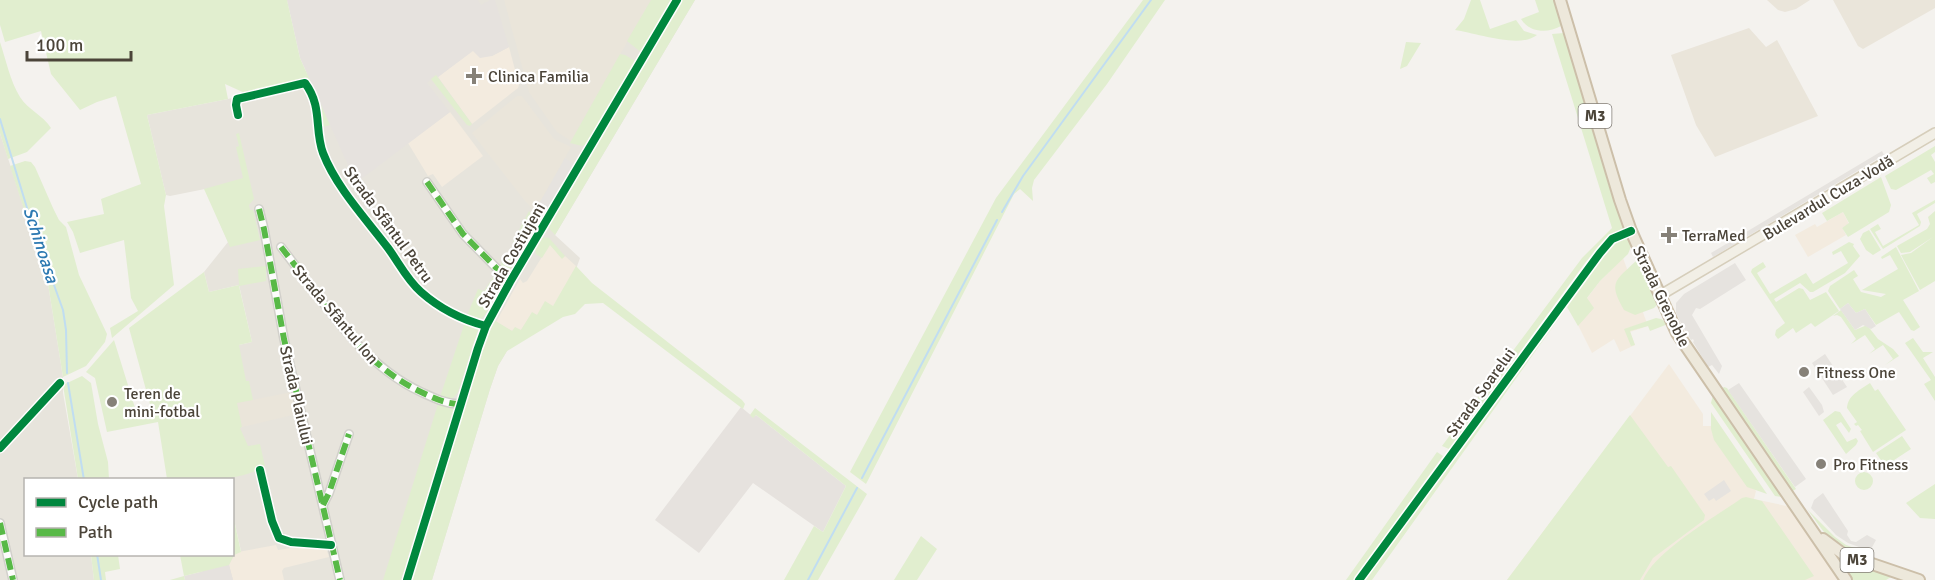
<svg xmlns="http://www.w3.org/2000/svg" width="1935" height="580" font-family="Signika,sans-serif">
<style>
.residential{fill:#e7e4dc}
.commercial{fill:#f3ebdf}
.industrial{fill:#e6e2de}
.education{fill:#eae5da}
.green{fill:#e1eecf}
.parking{fill:#e6e3df}
.lines{fill:none;stroke-linecap:round;stroke-linejoin:round}
.stream{stroke:#c0ddf1;stroke-width:2}
.minor-casing{stroke:#d2d0cb;stroke-width:10}
.major-casing{stroke:#d6cebb;stroke-width:12}
.highway-casing{stroke:#ccbfa9;stroke-width:14}
.minor{stroke:#fdfdfc;stroke-width:7}
.major{stroke:#f2efe6;stroke-width:9}
.highway{stroke:#ede8db;stroke-width:10}
.quiet{stroke:#58b947;stroke-width:6;stroke-dasharray:12 6;stroke-linecap:butt}
.cycleway-casing{stroke:#fff;stroke-width:11}
.cycleway{stroke:#00873e;stroke-width:8}
.poi-dot{fill:#868178;stroke:#fff;stroke-width:2}
.labels{text-anchor:middle;stroke-width:4.5;stroke-linejoin:round;paint-order:stroke}
.shield{fill:#fff;stroke:#817c74;stroke-width:1.5}
.shield-label{font-size:15px;font-weight:bold;fill:#4b4439}
.poi-label{font-size:16px;fill:#4b4439;stroke:#fff;text-anchor:start}
.street-label{font-size:16px;fill:#4b4439;stroke:#fff}
.water-label{font-size:18px;font-style:italic;fill:#2e7ab2;stroke:#fff}
</style>
<rect width="100%" height="100%" fill="#f4f2ee"/>
<!-- residential -->
<path class="residential" d="M 287,0 L 695,0 L 555,235 L 580,258 L 575,272 L 507,351 L 498,366 L 490,389 L 432,580 L 185,580 L 241,551 L 233,515 L 232,480 L 224,479 L 219,461 L 239,345 L 252,342 L 239,285 L 209,292 L 204,272 L 228,242 L 205,189 L 170,196 L 166,195 L 147,115 L 228,99 L 303,80 L 307,80 L 310,85 Z
M 0,133 L 48,284 L 63,377 L 63,393 L 78,479 L 26,480 L 26,554 L 91,555 L 94,580 L 0,580 Z"/>
<!-- commercial -->
<path class="commercial" d="M 509,47 L 519,85 L 518,88 L 472,124 L 438,77 L 473,50 L 492,56 Z
M 450,112 L 483,156 L 442,187 L 433,174 L 428,176 L 408,143 Z
M 1843,212 L 1849,224 L 1842,228 L 1846,235 L 1808,257 L 1795,235 L 1815,224 L 1817,227 Z
M 550,244 L 562,258 L 565,256 L 576,266 L 575,272 L 553,306 L 537,315 L 532,313 L 521,330 L 512,331 L 496,322 L 520,279 L 523,283 L 527,281 Z
M 1623,258 L 1648,326 L 1630,332 L 1635,345 L 1620,352 L 1614,339 L 1592,353 L 1572,313 L 1588,297 L 1600,281 Z
M 1669,364 L 1703,414 L 1703,426 L 1711,426 L 1756,491 L 1754,499 L 1791,507 L 1840,580 L 1507,580 Z
M 276,545 L 278,550 L 310,545 L 322,546 L 326,548 L 329,557 L 284,568 L 282,571 L 284,580 L 233,580 L 229,565 L 234,555 L 238,552 Z"/>
<!-- industrial -->
<path class="industrial" d="M 287,0 L 478,0 L 481,5 L 490,0 L 495,0 L 509,47 L 492,56 L 480,58 L 473,51 L 438,77 L 436,75 L 427,83 L 450,112 L 356,183 L 300,58 Z
M 741,407 L 753,417 L 756,415 L 846,486 L 823,532 L 753,483 L 699,553 L 655,520 Z
M 229,565 L 233,580 L 185,580 L 184,576 Z"/>
<!-- education -->
<path class="education" d="M 504,0 L 651,0 L 571,141 L 557,132 L 529,92 Z
M 1767,0 L 1810,0 L 1796,9 L 1785,12 L 1778,10 Z
M 1833,0 L 1935,0 L 1935,8 L 1863,49 L 1858,46 Z
M 1749,28 L 1766,47 L 1777,40 L 1818,116 L 1715,157 L 1696,125 L 1671,55 Z
M 517,96 L 522,96 L 554,139 L 571,147 L 535,211 L 525,201 L 472,133 Z
M 292,392 L 297,414 L 242,427 L 237,403 Z"/>
<!-- green -->
<path class="green" d="M 0,0 L 287,0 L 300,58 L 330,125 L 323,127 L 321,113 L 307,80 L 247,94 L 225,84 L 228,99 L 147,115 L 166,195 L 164,206 L 174,285 L 112,338 L 110,328 L 138,311 L 131,298 L 124,240 L 80,253 L 73,232 L 67,222 L 104,214 L 101,199 L 141,184 L 116,96 L 97,102 L 80,110 L 51,74 L 41,31 L 5,42 L 0,25 Z
M 651,0 L 673,0 L 642,53 L 627,41 Z
M 681,0 L 695,0 L 555,235 L 548,227 Z
M 1143,0 L 1165,0 L 1107,84 L 1034,180 L 1032,188 L 1033,201 L 1020,189 L 1014,194 L 866,484 L 850,472 L 996,198 Z
M 1471,0 L 1480,0 L 1490,29 L 1516,20 L 1524,31 L 1537,35 C 1520,49 1476,33 1455,30 L 1464,19 Z
M 1535,0 L 1554,0 L 1561,26 C 1547,34 1529,32 1521,19 L 1539,12 Z
M 1564,33 L 1611,193 L 1625,228 L 1602,242 L 1585,263 L 1449,449 L 1442,446 L 1582,258 L 1612,228 L 1552,34 Z
M 0,42 C 6,60 10,81 20,97 C 28,110 43,115 51,128 L 27,152 L 8,159 L 0,133 Z
M 1406,42 L 1421,43 L 1407,66 L 1400,69 Z
M 620,54 L 625,55 L 637,62 L 589,143 L 582,146 L 570,143 Z
M 436,75 L 472,124 L 470,126 L 467,125 L 431,79 Z
M 239,133 L 254,199 L 249,205 L 250,210 L 253,210 L 260,240 L 230,247 L 204,189 L 243,178 L 236,147 L 239,146 L 236,134 Z
M 1935,146 L 1935,152 L 1931,155 L 1935,162 L 1935,182 L 1931,184 L 1927,178 L 1934,174 L 1931,170 L 1896,190 L 1891,189 L 1885,176 Z
M 25,161 L 31,162 L 35,167 L 53,208 L 59,220 L 66,227 L 79,275 L 107,334 L 105,342 L 86,366 L 63,377 L 48,284 L 10,166 Z
M 1881,177 L 1891,205 L 1889,212 L 1848,237 L 1842,228 L 1849,223 L 1843,212 L 1827,221 L 1822,213 Z
M 1935,200 L 1935,203 L 1917,214 L 1921,222 L 1920,226 L 1883,249 L 1870,229 L 1878,224 L 1881,229 L 1875,232 L 1883,246 L 1919,225 L 1912,213 Z
M 529,211 L 536,223 L 507,275 L 499,268 L 502,262 L 504,263 L 514,244 L 513,242 Z
M 1935,211 L 1935,281 L 1920,290 L 1901,255 L 1911,253 L 1933,237 L 1910,252 L 1901,253 L 1897,246 L 1927,229 L 1930,224 L 1928,217 Z
M 1869,230 L 1881,250 L 1873,255 L 1866,250 L 1860,239 L 1863,233 Z
M 541,237 L 549,238 L 565,256 L 562,259 L 550,245 L 542,258 L 536,254 L 535,248 Z
M 1625,239 L 1629,239 C 1631,245 1631,248 1628,254 L 1600,281 L 1587,298 L 1594,308 L 1578,326 L 1567,307 L 1372,580 L 1365,580 L 1578,286 C 1591,269 1604,246 1625,239 Z
M 1849,242 L 1854,244 L 1853,246 L 1860,256 L 1845,273 L 1813,292 L 1810,292 L 1800,283 L 1774,299 L 1776,302 L 1799,288 L 1803,289 L 1810,300 L 1826,292 L 1839,311 L 1815,327 L 1811,323 L 1796,333 L 1793,328 L 1778,339 L 1775,335 L 1776,330 L 1785,323 L 1751,272 L 1752,269 L 1763,262 L 1766,267 L 1757,273 L 1770,294 L 1806,273 L 1813,284 L 1848,263 L 1841,251 L 1833,255 L 1832,252 Z
M 1896,247 L 1919,291 L 1903,300 L 1920,327 L 1914,331 L 1911,330 L 1899,312 L 1876,325 L 1865,309 L 1856,313 L 1848,303 L 1840,309 L 1828,291 L 1830,286 L 1854,270 L 1858,276 L 1853,279 L 1861,292 L 1881,297 L 1886,294 L 1862,290 L 1898,269 L 1890,255 L 1882,259 L 1881,257 Z
M 1636,261 L 1638,262 L 1658,304 L 1654,308 L 1635,315 L 1624,310 C 1608,282 1615,281 1636,261 Z
M 266,266 L 266,281 L 239,286 L 252,342 L 239,345 L 246,381 L 249,381 L 253,400 L 237,403 L 242,427 L 240,428 L 248,446 L 260,444 L 265,466 C 238,483 199,479 167,479 L 158,422 L 107,432 L 95,378 L 86,372 L 114,340 L 136,411 L 151,408 L 129,328 L 204,272 L 209,292 L 239,285 L 238,269 Z
M 576,266 L 592,283 L 742,400 L 745,404 L 743,409 L 603,303 L 585,304 L 575,314 L 563,317 L 507,351 L 498,366 L 490,389 L 432,580 L 411,580 L 483,346 L 494,320 L 512,331 L 515,327 L 521,330 L 532,312 L 537,315 L 545,301 L 553,306 Z
M 495,274 L 504,282 L 484,316 L 479,320 L 466,318 L 478,289 L 484,291 Z
M 1841,310 L 1855,330 L 1867,325 L 1878,339 L 1893,349 L 1899,356 L 1885,365 L 1893,359 L 1883,345 L 1869,354 L 1875,349 L 1865,335 L 1851,344 L 1856,339 L 1841,317 L 1837,315 L 1833,316 Z
M 1656,318 L 1661,319 L 1668,324 L 1650,331 L 1648,326 L 1630,331 L 1635,345 L 1631,346 L 1624,329 Z
M 465,322 L 477,327 L 478,330 L 458,392 C 452,401 449,400 440,397 Z
M 1913,338 L 1923,352 L 1933,352 L 1923,358 L 1935,377 L 1935,401 L 1924,384 L 1931,380 L 1905,343 Z
M 82,376 L 91,383 L 98,424 L 108,462 L 109,479 L 78,479 L 63,385 Z
M 1870,383 L 1875,391 L 1878,389 L 1906,430 L 1873,452 L 1860,431 L 1862,430 L 1858,425 L 1856,426 L 1854,424 L 1857,422 L 1847,408 C 1848,395 1860,390 1870,383 Z
M 1724,387 L 1727,388 L 1796,489 L 1791,492 L 1720,390 Z
M 1713,395 L 1781,492 L 1782,497 L 1775,496 L 1711,403 Z
M 438,404 L 454,409 L 401,580 L 383,580 Z
M 755,408 L 867,494 L 818,580 L 784,580 L 814,526 L 823,532 L 846,486 L 756,415 L 753,418 L 750,415 Z
M 1835,411 L 1840,412 L 1851,429 L 1849,433 L 1841,422 L 1836,425 L 1847,442 L 1856,438 L 1858,441 L 1856,445 L 1846,454 L 1823,420 Z
M 1711,412 L 1767,494 L 1747,487 L 1714,440 L 1711,429 Z
M 1630,415 L 1668,467 L 1671,466 L 1705,515 L 1704,520 L 1653,558 L 1640,580 L 1507,580 Z
M 1902,436 L 1911,449 L 1885,466 L 1876,453 Z
M 1437,452 L 1443,456 L 1353,580 L 1346,580 Z
M1855 481a9 9 0 1 1 18 0a9 9 0 1 1-18 0Z
M 1935,484 L 1935,519 L 1920,518 L 1906,503 Z
M 1746,497 L 1762,501 L 1814,576 L 1805,580 L 1643,580 C 1655,551 1715,517 1742,498 Z
M 1807,509 L 1835,537 L 1846,545 L 1866,552 C 1863,553 1860,555 1856,555 C 1836,554 1818,523 1807,509 Z
M 233,515 L 241,552 L 234,555 L 229,565 L 184,576 L 185,580 L 170,580 L 184,576 L 180,555 L 232,554 Z
M 921,536 L 937,549 L 917,580 L 894,580 Z
M 91,555 L 118,555 L 120,569 L 105,572 L 106,580 L 94,580 Z
M 1838,557 L 1846,561 L 1889,574 L 1891,577 L 1886,580 L 1852,580 L 1837,558 Z"/>
<!-- parking -->
<path class="parking" d="M 1882,151 L 1884,155 L 1713,257 L 1711,253 Z
M 565,158 L 576,165 L 542,222 L 535,211 Z
M 1735,263 L 1746,280 L 1700,309 L 1696,308 L 1692,315 L 1722,366 L 1719,374 L 1712,365 L 1708,367 L 1693,342 L 1694,341 L 1693,339 L 1691,340 L 1683,327 L 1676,313 L 1676,303 L 1684,294 Z
M 1848,303 L 1856,313 L 1865,309 L 1876,326 L 1871,329 L 1863,325 L 1855,330 L 1840,309 Z
M 1825,354 L 1847,387 L 1833,395 L 1812,363 Z
M 1739,383 L 1806,479 L 1795,487 L 1728,390 Z
M 1809,387 L 1822,405 L 1824,412 L 1819,416 L 1803,392 Z
M 1724,480 L 1731,491 L 1716,501 L 1714,498 L 1709,501 L 1704,494 Z
M 1823,493 L 1848,531 L 1847,535 L 1851,541 L 1856,542 L 1867,535 L 1876,540 L 1870,551 L 1848,543 L 1836,535 L 1811,508 L 1814,500 Z"/>
<g class="lines">
<!-- stream -->
<path class="stream" d="M 0,119 L 31,221 L 63,310 L 66,330 L 67,373
M 1002,212 L 1023,176 L 1151,0
M 68,383 L 84,480
M 862,478 L 997,220
M 97,554 L 101,580
M 808,580 L 857,488"/>
<defs>
<path id="minor" d="M 238,115 L 236,105 L 237,99 L 305,83 C 323,107 314,129 323,153 C 336,187 366,219 388,248 C 399,263 407,280 421,292 C 439,308 463,320 486,326
M 427,182 L 463,234 L 510,282
M 259,209 L 264,229 L 284,339 L 340,580
M 281,247 C 322,299 359,363 421,392 C 434,398 446,404 460,404
M 0,448 L 60,383
M 260,470 L 272,521 L 279,538 L 291,542 L 331,545
M 323,505 L 329,493 L 349,434
M 0,523 L 13,580
M 407,580 L 478,348 L 486,326 L 510,282 L 677,0
M 1359,580 L 1600,253 L 1612,239 L 1631,231"/>
<path id="major" d="M 1659,296 L 1935,133"/>
<path id="highway" d="M 1560,0 L 1620,200 L 1631,231 L 1677,333 L 1846,580
M 1823,539 L 1843,554 L 1919,580"/>
</defs>
<!-- minor casing -->
<use href="#minor" class="minor-casing"/>
<!-- major casing -->
<use href="#major" class="major-casing"/>
<!-- highway casing -->
<use href="#highway" class="highway-casing"/>
<!-- minor -->
<use href="#minor" class="minor"/>
<!-- major -->
<use href="#major" class="major"/>
<!-- highway -->
<use href="#highway" class="highway"/>
<!-- quiet -->
<path class="quiet" d="M 427,182 L 463,234 L 510,282
M 259,209 L 264,229 L 284,339 L 340,580
M 281,247 C 322,299 359,363 421,392 C 434,398 446,404 460,404
M 323,505 L 329,493 L 349,434
M 0,523 L 13,580"/>
<defs>
<path id="cycleway" d="M 238,115 L 236,105 L 237,99 L 305,83 C 323,107 314,129 323,153 C 336,187 366,219 388,248 C 399,263 407,280 421,292 C 439,308 463,320 486,326
M 0,448 L 60,383
M 260,470 L 272,521 L 279,538 L 291,542 L 331,545
M 407,580 L 478,348 L 486,326 L 510,282 L 677,0
M 1359,580 L 1600,253 L 1612,239 L 1631,231"/>
</defs>
<!-- cycleway casing -->
<use href="#cycleway" class="cycleway-casing"/>
<!-- cycleway -->
<use href="#cycleway" class="cycleway"/>
</g>
<!-- markers -->
<g class="poi-dot">
<path d="M471 67h6v6h6v6h-6v6h-6v-6h-6v-6h6z"/>
<path d="M1666 226h6v6h6v6h-6v6h-6v-6h-6v-6h6z"/>
<circle cx="1804" cy="372" r="6"/>
<circle cx="112" cy="402" r="6"/>
<circle cx="1821" cy="464" r="6"/>
</g>
<g class="labels">
<!-- shield labels -->
<g class="shield">
<rect x="1578.5" y="104" width="33" height="24" rx="4.5"/>
<rect x="1840.5" y="548" width="33" height="24" rx="4.5"/>
</g>
<g class="shield-label">
<text x="1595" y="121">M3</text>
<text x="1857" y="565">M3</text>
</g>
<!-- poi labels -->
<g class="poi-label">
<text x="488" y="82">Clinica Familia</text>
<text x="1682" y="241">TerraMed</text>
<text x="1816" y="378">Fitness One</text>
<text x="124" y="399">Teren de<tspan x="124" dy="18">mini-fotbal</tspan></text>
<text x="1833" y="470">Pro Fitness</text>
</g>
<!-- street labels -->
<g class="street-label">
<text transform="translate(1828 197) rotate(-31)" y="6">Bulevardul Cuza-Vodă</text>
<text transform="translate(389 224) rotate(54)" y="6">Strada Sfântul Petru</text>
<text transform="translate(511 255) rotate(-60)" y="6">Strada Costiujeni</text>
<text transform="translate(1662 296) rotate(64)" y="6">Strada Grenoble</text>
<text transform="translate(336 314) rotate(50)" y="6">Strada Sfântul Ion</text>
<text transform="translate(1480 392) rotate(-54)" y="6">Strada Soarelui</text>
<text transform="translate(297 395) rotate(77)" y="6">Strada Plaiului</text>
</g>
<!-- water labels -->
<g class="water-label">
<text transform="translate(41 245) rotate(72)" y="6">Schinoasa</text>
</g>
</g>
<!-- legend -->
<rect x="24" y="478" width="210" height="78" fill="#ffffff" stroke="#b7b4b0" stroke-width="1.5"/>
<rect x="36" y="498" width="30" height="9" fill="#00873e" stroke="#b7b4b0" stroke-width="1.5"/>
<text x="78" y="508" font-size="18" fill="#4b4439">Cycle path</text>
<rect x="36" y="528" width="30" height="9" fill="#58b947" stroke="#b7b4b0" stroke-width="1.5"/>
<text x="78" y="538" font-size="18" fill="#4b4439">Path</text>
<!-- scale -->
<path d="M27 51v9h104v-9" fill="none" stroke="#4b4439" stroke-width="3"/>
<text x="36" y="51" font-size="18" fill="#4b4439" stroke="#ffffff" stroke-width="4.5" paint-order="stroke">100 m</text>
</svg>
